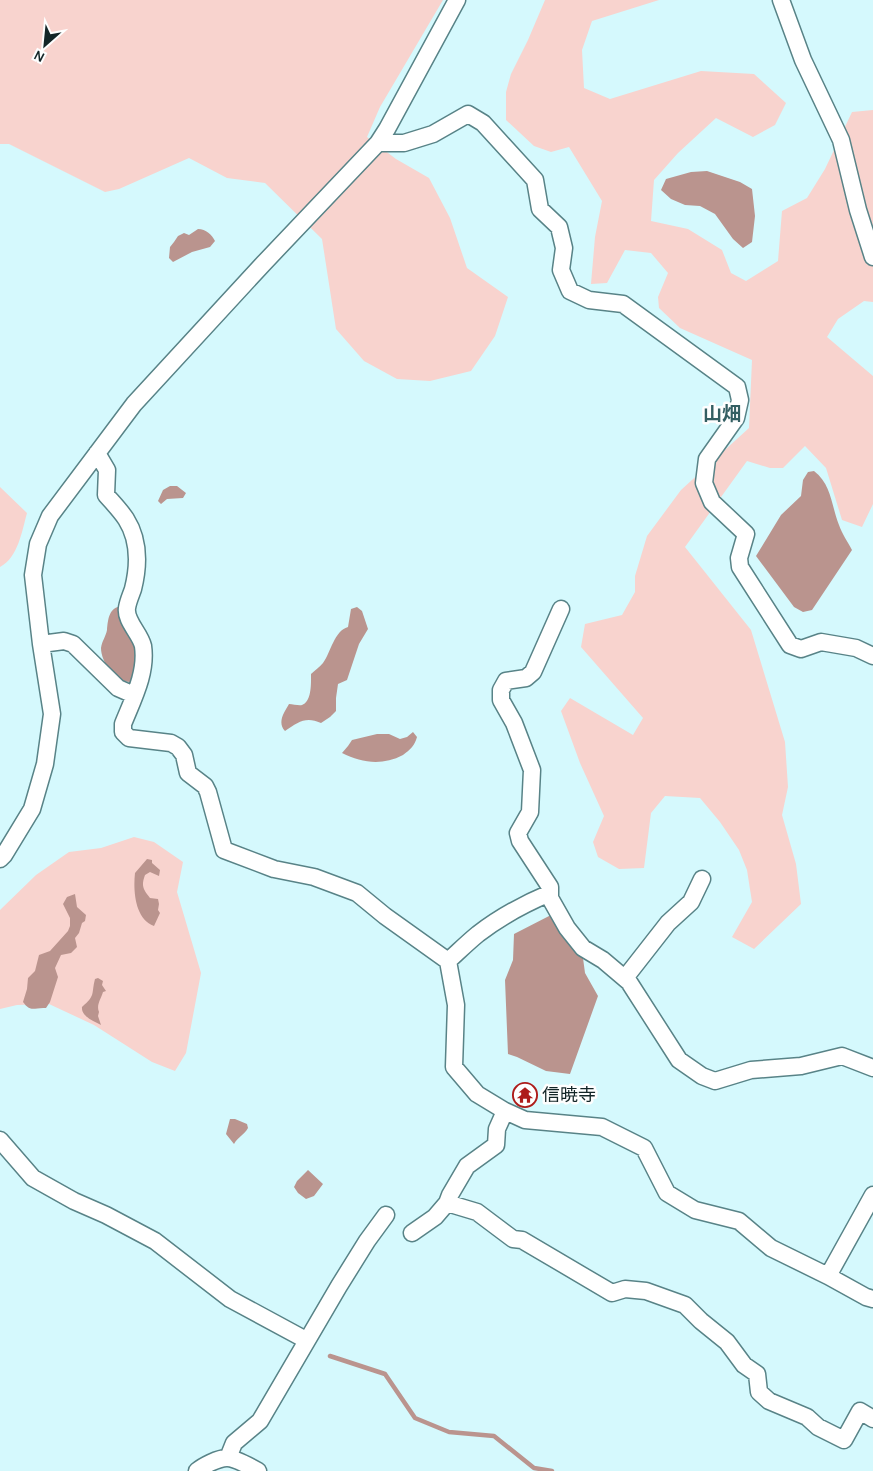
<svg xmlns="http://www.w3.org/2000/svg" width="873" height="1471" font-family="Karla,'Noto Sans JP',sans-serif">
<style>
.green{fill:#f8d3ce}
.water{fill:#ba948e}
.lines{fill:none;stroke-linecap:round;stroke-linejoin:round}
.stream{stroke:#ba948e;stroke-width:4.5}
.minor-casing{stroke:#588387;stroke-width:19}
.minor{stroke:#fff;stroke-width:16}
.labels{text-anchor:middle;stroke-width:5;stroke-linejoin:round;paint-order:stroke}
.poi-label{font-size:18px;fill:#132527;stroke:#fefefe;text-anchor:start}
.neighbourhood-label{font-size:19px;font-weight:bold;fill:#335e62;stroke:#fefefe}
</style>
<rect width="100%" height="100%" fill="#d5f9fd"/>
<!-- green -->
<path class="green" d="M 0,0 L 443,0 L 380,107 L 367,137 L 396,159 L 429,178 L 450,218 L 467,268 L 508,297 L 495,336 L 471,371 L 430,381 L 397,379 L 364,361 L 336,329 L 322,239 L 265,183 L 227,178 L 189,158 L 119,189 L 105,192 L 9,144 L 0,144 Z
M 545,0 L 659,0 L 592,21 L 582,50 L 584,88 L 610,99 L 701,71 L 754,74 L 786,103 L 775,125 L 753,137 L 716,118 L 678,153 L 654,180 L 651,221 L 688,229 L 722,250 L 731,273 L 746,281 L 778,261 L 782,211 L 807,198 L 825,169 L 852,112 L 873,110 L 873,302 L 864,301 L 838,319 L 827,337 L 873,376 L 873,504 L 862,527 L 842,520 L 826,468 L 805,446 L 783,468 L 770,468 L 747,461 L 685,547 L 751,630 L 785,742 L 788,787 L 782,815 L 796,864 L 801,904 L 754,949 L 732,937 L 752,902 L 747,870 L 739,850 L 720,822 L 700,798 L 665,796 L 651,813 L 644,868 L 619,869 L 598,857 L 593,842 L 604,816 L 580,763 L 561,711 L 570,698 L 633,735 L 643,718 L 581,647 L 585,624 L 622,615 L 635,592 L 635,576 L 647,536 L 681,490 L 749,428 L 752,360 L 680,328 L 659,308 L 658,297 L 668,273 L 651,253 L 625,250 L 607,283 L 591,284 L 595,237 L 602,201 L 569,147 L 551,152 L 534,146 L 506,120 L 506,92 L 511,74 L 528,40 Z
M 0,487 L 27,513 C 22,531 18,558 0,567 Z
M 134,837 L 154,842 L 183,862 L 177,892 L 201,973 L 186,1053 L 175,1071 L 152,1062 L 94,1025 L 49,1004 L 17,1005 L 0,1009 L 0,910 L 36,875 L 69,852 L 101,848 Z"/>
<!-- water -->
<path class="water" d="M 707,171 L 740,182 L 752,189 L 755,216 L 752,242 L 743,248 L 733,239 L 715,214 L 700,206 L 685,205 L 671,199 L 661,190 L 666,179 L 691,172 Z
M 198,229 C 206,229 212,235 215,241 L 210,247 L 192,252 L 173,262 L 169,258 L 170,247 L 174,242 L 178,236 L 184,233 L 189,235 Z
M 814,471 C 832,485 831,505 839,525 C 842,534 848,542 852,550 L 812,610 L 803,612 L 794,607 L 756,556 L 781,515 L 801,496 L 803,480 L 808,472 Z
M 170,486 L 177,486 L 186,493 L 183,498 L 167,499 L 161,504 L 158,501 L 163,490 Z
M 121,606 L 136,635 L 136,681 C 119,687 101,664 101,648 C 102,641 106,636 107,630 C 108,619 109,608 121,606 Z
M 357,607 L 362,611 L 368,629 L 359,644 L 347,680 L 338,684 L 336,698 L 336,711 L 330,717 L 321,723 C 306,716 298,722 285,731 C 277,722 284,713 289,704 C 293,704 299,706 302,705 C 312,702 311,682 311,674 C 315,670 320,667 323,663 C 331,652 334,631 348,627 L 351,609 Z
M 413,732 L 417,737 C 415,745 410,750 403,755 C 382,766 362,763 342,753 L 348,746 L 352,740 L 377,734 L 389,734 L 400,739 L 407,737 Z
M 147,859 L 152,860 L 152,863 L 160,870 L 159,876 L 150,872 L 145,875 C 141,886 143,889 150,898 L 158,899 L 159,904 L 158,910 L 160,913 L 154,926 C 135,919 133,891 135,873 Z
M 75,894 L 77,907 L 86,915 L 85,921 L 82,923 L 79,933 L 75,938 L 77,947 L 71,953 L 61,955 L 55,968 L 58,977 L 50,1002 L 46,1008 C 34,1007 31,1013 23,1002 L 27,989 L 28,978 L 35,971 L 39,955 L 50,951 L 68,931 L 70,926 L 70,918 L 63,904 L 67,897 Z
M 551,915 L 583,958 L 585,973 L 598,996 L 570,1074 L 546,1071 L 517,1057 L 508,1054 L 505,980 L 513,960 L 514,934 Z
M 98,978 L 103,981 L 102,985 L 106,991 L 103,992 C 101,999 96,1005 99,1012 L 98,1016 L 101,1025 C 93,1021 81,1016 82,1007 C 96,995 91,994 95,979 Z
M 230,1119 L 235,1119 L 247,1124 L 248,1128 C 244,1135 238,1137 234,1144 L 226,1134 Z
M 308,1170 L 323,1184 L 314,1196 L 306,1199 L 298,1193 L 294,1187 L 297,1181 Z"/>
<g class="lines">
<!-- stream -->
<path class="stream" d="M 330,1356 L 385,1374 L 415,1418 L 449,1432 L 494,1436 L 534,1468 L 552,1471"/>
<defs>
<path id="minor" d="M 781,0 L 803,60 L 841,140 L 858,210 L 873,257
M 378,143 L 404,143 L 433,134 L 468,114 L 483,123 L 535,180 L 540,209 L 559,227 L 564,248 L 561,270 L 570,291 L 589,300 L 623,304 L 737,387 L 740,400 L 736,418 L 707,459 L 704,483 L 712,502 L 746,534 L 739,558 L 740,567 L 790,645 L 801,649 L 821,642 L 856,648 L 873,656
M 97,453 L 107,470 L 106,495 C 113,503 120,510 126,519 C 140,541 139,565 133,589 C 131,595 128,601 127,608 C 125,621 140,633 143,646 C 147,673 133,699 123,724 L 123,732 L 129,738 L 171,743 L 178,747 L 184,755 L 188,773 L 205,786 L 208,792 L 224,850 L 274,869 L 314,877 L 357,893 L 385,916 L 448,961 L 456,1005 L 454,1067 L 477,1094 L 505,1111 L 525,1120 L 602,1127 L 644,1148 L 667,1193 L 695,1210 L 739,1221 L 771,1248 L 828,1276 L 866,1297 L 873,1299
M 561,609 L 533,672 L 526,678 L 506,681 L 501,690 L 501,700 L 514,723 L 532,770 L 530,812 L 518,833 L 520,841 L 550,887 L 550,898 L 567,928 L 583,948 L 603,960 L 629,982 L 679,1060 L 702,1076 L 715,1081 L 751,1070 L 801,1066 L 842,1056 L 873,1068
M 41,644 L 64,641 L 73,644 L 118,688 L 134,695
M 0,859 L 4,855 L 32,809 L 45,764 L 52,714 L 41,644 L 33,575 L 38,544 L 50,516 L 134,404 L 263,264 L 378,143 L 387,129 L 457,0
M 448,961 C 458,952 467,943 478,934 C 500,917 524,904 550,893
M 625,978 L 668,923 L 691,902 L 702,879
M 0,1140 L 33,1178 L 74,1201 L 106,1215 L 155,1241 L 230,1299 L 306,1340
M 447,1203 L 477,1212 L 513,1239 L 522,1240 L 612,1293 L 625,1289 L 646,1291 L 685,1305 L 701,1321 L 727,1342 L 744,1365 L 757,1374 L 759,1392 L 769,1401 L 807,1417 L 818,1427 L 844,1440 L 860,1411 L 873,1419
M 412,1233 L 435,1217 L 447,1203 L 450,1195 L 467,1166 L 496,1145 L 497,1129 L 505,1111
M 828,1276 L 873,1195
M 228,1458 L 234,1443 L 260,1421 L 339,1286 L 367,1241 L 386,1215
M 197,1471 C 203,1466 218,1458 227,1458 C 235,1458 251,1467 258,1471"/>
</defs>
<!-- minor casing -->
<use href="#minor" class="minor-casing"/>
<!-- minor -->
<use href="#minor" class="minor"/>
</g>
<!-- icons -->
<defs>
<symbol id="temple-ring" viewBox="-11 -11 22 22"><circle r="9.5" fill="#fefefe" stroke="#ad1c1a" stroke-width="1.5"/><path d="M0-6L5-2H3V0L6.5 2.5H4V6H1.5V3h-3V6H-4V2.5H-6.5L-3 0V-2H-5Z" fill="#ad1c1a"/></symbol>
</defs>
<g fill-rule="evenodd">
<use href="#temple-ring" x="511" y="1081" width="28" height="28"/>
</g>
<g class="labels">
<!-- poi labels -->
<g class="poi-label">
<text x="542" y="1101">信暁寺</text>
</g>
<!-- neighbourhood labels -->
<g class="neighbourhood-label">
<text x="722" y="420">山畑</text>
</g>
</g>
<!-- north arrow -->
<g transform="translate(45 45) rotate(207)" stroke="#fefefe" stroke-width="4" paint-order="stroke">
<path d="M0-4L9 19L0 12L-9 19Z" fill="#132527"/>
<text y="-8" font-size="14" font-weight="bold" text-anchor="middle" fill="#132527">N</text>
</g>
</svg>
